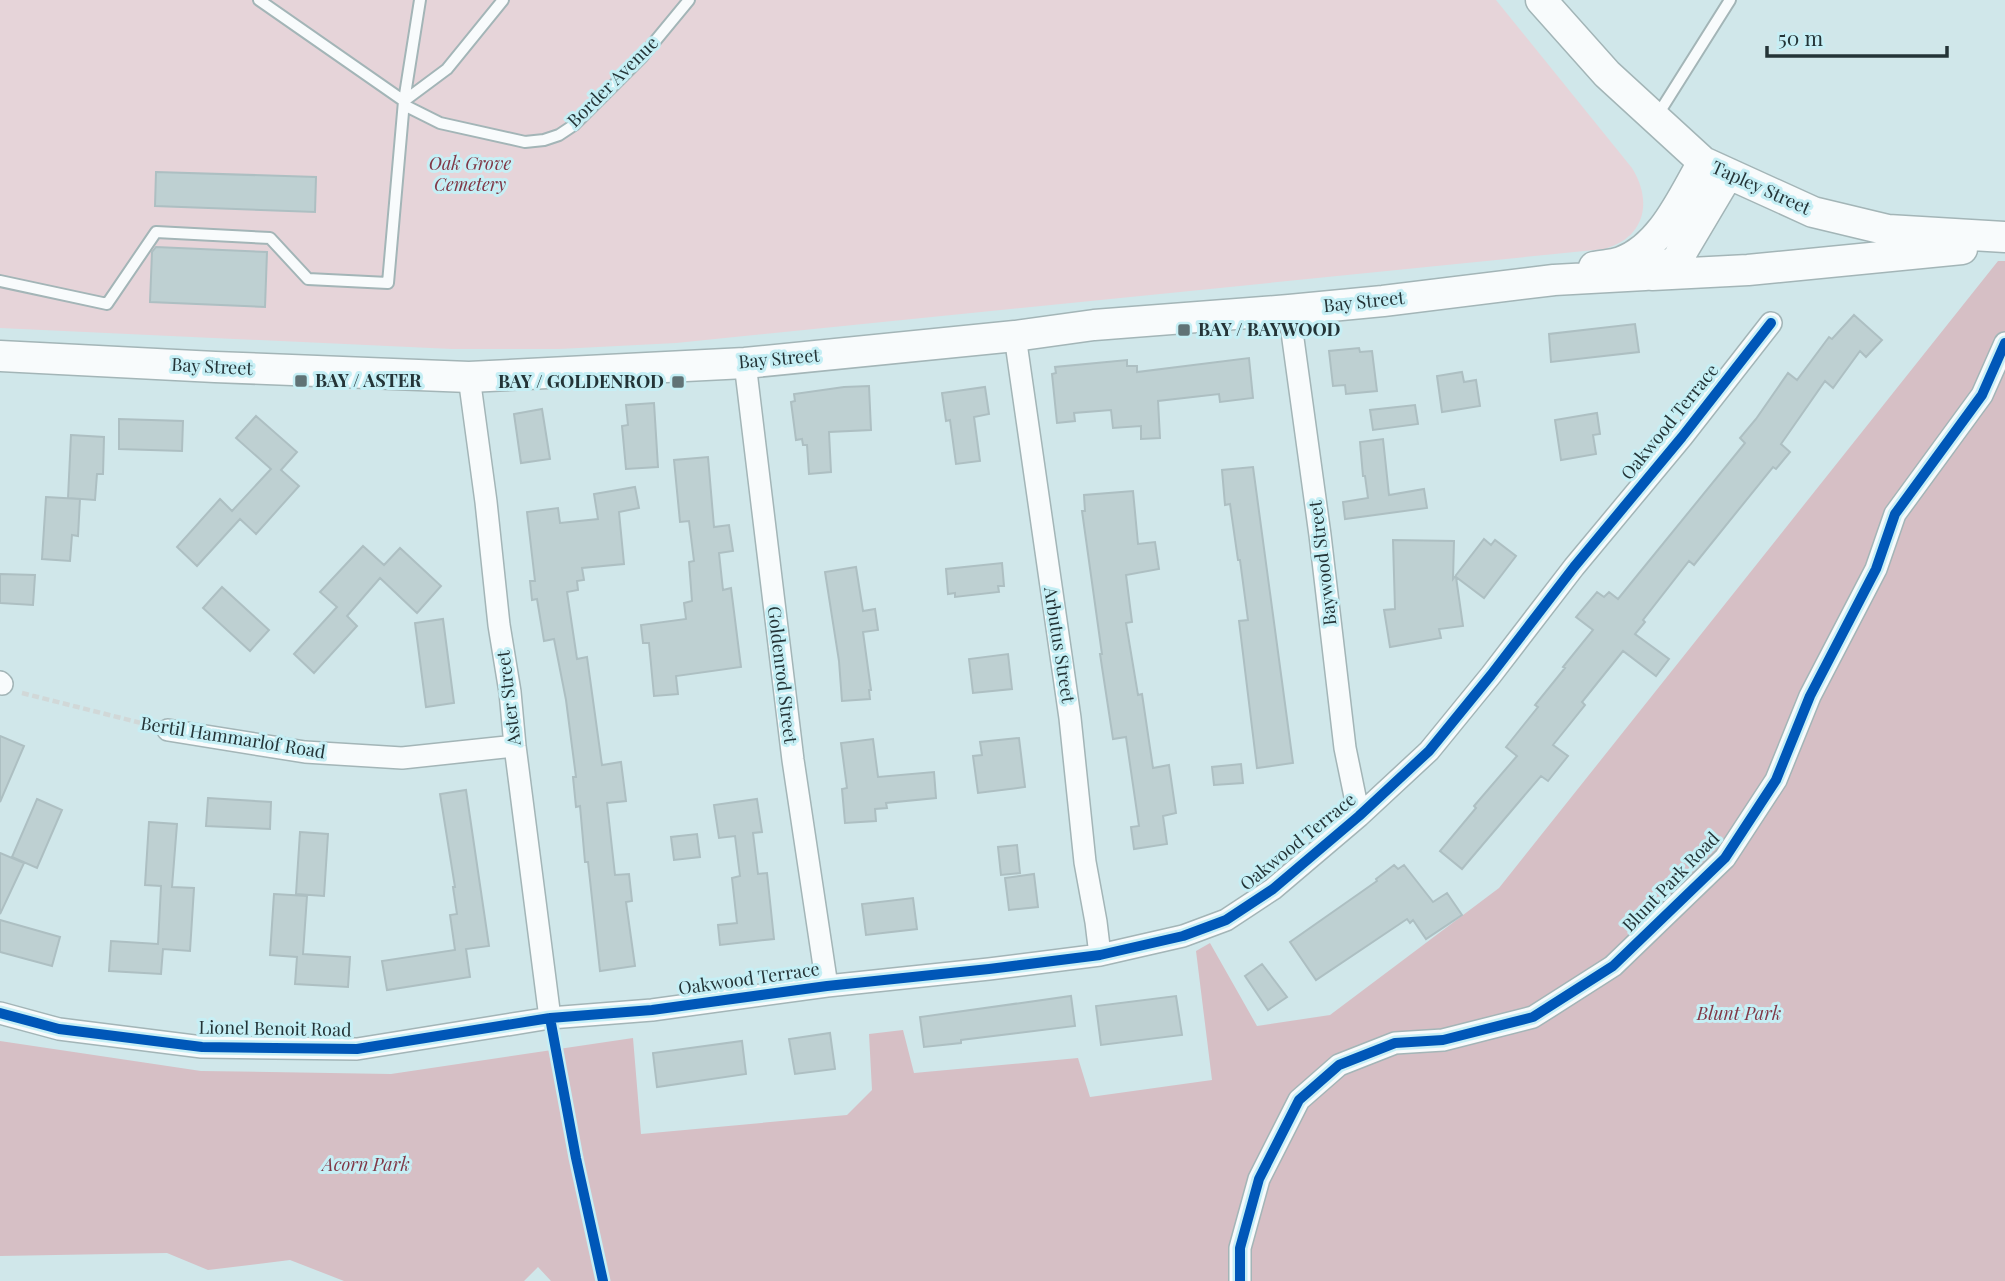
<svg xmlns="http://www.w3.org/2000/svg" width="2005" height="1281" font-family="'Playfair Display',serif">
<style>
.green{fill:#e6d4d9}
.forest{fill:#d6bfc5}
.building{fill:#bed0d2;stroke:#adbfc2;stroke-width:2}
.lines{fill:none;stroke-linecap:round;stroke-linejoin:round}
.lane-casing{stroke:#a3b5b7;stroke-width:14}
.street-casing{stroke:#a3b5b7;stroke-width:24}
.secondary-casing{stroke:#a3b5b7;stroke-width:33}
.path{stroke:#d1d8d8;stroke-width:4.5;stroke-dasharray:7 3.5;stroke-linecap:butt}
.lane{stroke:#f8fbfc;stroke-width:10}
.street{stroke:#f8fbfc;stroke-width:21}
.secondary{stroke:#f8fbfc;stroke-width:30}
.cycleway-casing{stroke:#c6eff5;stroke-width:15}
.cycleway{stroke:#0057b8;stroke-width:10}
.poi-dot{fill:#607376;stroke:#c6eff5;stroke-width:2.5}
.labels{text-anchor:middle;stroke-width:6;stroke-linejoin:round;paint-order:stroke}
.street-label{font-size:18px;fill:#243437;stroke:#c6eff5}
.park-label{font-size:18px;font-style:italic;fill:#813746;stroke:#c6eff5}
.poi-label{font-size:18px;font-weight:bold;fill:#243437;stroke:#c6eff5;text-anchor:start}
</style>
<rect width="100%" height="100%" fill="#d0e7ea"/>
<!-- green -->
<path class="green" d="M 0,0 L 1496,0 L 1632,168 C 1653,202 1645,238 1604,249 L 676,343 L 559,349 L 452,349 L 0,328 Z"/>
<!-- forest -->
<path class="forest" d="M 1998,261 L 2005,261 L 2005,1281 L 551,1281 L 538,1267 L 524,1281 L 344,1281 L 290,1260 L 208,1270 L 167,1253 L 0,1256 L 0,1041 L 201,1071 L 391,1074 L 633,1038 L 641,1134 L 847,1115 L 872,1090 L 869,1034 L 903,1030 L 914,1073 L 1078,1058 L 1090,1097 L 1212,1080 L 1196,951 L 1210,943 L 1257,1026 L 1330,1015 L 1499,888 Z"/>
<!-- building -->
<path class="building" d="M 156,172 L 316,177 L 315,212 L 155,206 Z
M 156,247 L 267,252 L 265,307 L 150,302 L 152,252 Z
M 1854,315 L 1882,340 L 1866,357 L 1860,351 L 1833,388 L 1825,381 L 1781,444 L 1790,452 L 1776,469 L 1773,467 L 1694,565 L 1689,561 L 1643,620 L 1645,622 L 1635,634 L 1669,659 L 1656,676 L 1623,651 L 1582,702 L 1585,705 L 1553,745 L 1568,756 L 1548,781 L 1541,776 L 1462,869 L 1440,851 L 1476,808 L 1474,806 L 1517,756 L 1506,747 L 1538,707 L 1535,705 L 1565,668 L 1563,667 L 1593,630 L 1576,617 L 1597,592 L 1604,597 L 1609,592 L 1618,599 L 1745,443 L 1740,438 L 1756,419 L 1788,373 L 1797,380 L 1829,337 L 1832,339 Z
M 1635,324 L 1639,352 L 1551,362 L 1549,334 Z
M 1359,348 L 1360,352 L 1372,351 L 1377,391 L 1346,394 L 1345,385 L 1333,386 L 1329,351 Z
M 1249,358 L 1253,398 L 1220,402 L 1219,394 L 1158,401 L 1160,438 L 1141,439 L 1141,426 L 1113,428 L 1111,410 L 1074,413 L 1075,421 L 1057,423 L 1052,374 L 1056,373 L 1055,367 L 1127,360 L 1127,366 L 1137,366 L 1137,372 Z
M 1462,372 L 1464,382 L 1476,380 L 1480,406 L 1442,412 L 1437,376 Z
M 869,386 L 871,430 L 829,432 L 831,472 L 809,474 L 807,445 L 803,445 L 802,439 L 796,440 L 791,402 L 795,401 L 794,394 L 844,387 Z
M 985,387 L 989,414 L 974,417 L 980,461 L 956,464 L 950,420 L 946,421 L 942,393 Z
M 654,403 L 658,467 L 626,469 L 622,426 L 628,425 L 626,405 Z
M 1415,405 L 1418,424 L 1373,430 L 1370,410 Z
M 542,409 L 550,459 L 521,463 L 514,414 Z
M 1597,413 L 1600,434 L 1593,435 L 1596,454 L 1561,460 L 1555,420 Z
M 256,416 L 297,452 L 281,470 L 299,486 L 256,534 L 240,519 L 197,566 L 177,547 L 220,499 L 232,511 L 271,469 L 236,438 Z
M 119,419 L 183,421 L 182,451 L 119,449 Z
M 71,435 L 104,437 L 103,474 L 97,474 L 95,500 L 68,498 Z
M 1383,439 L 1389,495 L 1424,489 L 1427,508 L 1345,519 L 1343,502 L 1368,498 L 1365,476 L 1363,476 L 1360,442 Z
M 708,457 L 714,527 L 729,525 L 733,551 L 719,553 L 723,590 L 731,588 L 741,667 L 676,676 L 678,694 L 654,696 L 649,643 L 643,643 L 641,625 L 686,619 L 684,603 L 692,601 L 689,562 L 694,561 L 689,521 L 680,522 L 674,460 Z
M 1253,467 L 1293,763 L 1257,768 L 1239,621 L 1248,620 L 1240,560 L 1238,560 L 1230,504 L 1225,505 L 1222,470 Z
M 635,487 L 639,508 L 619,512 L 624,564 L 582,568 L 584,580 L 577,581 L 578,590 L 567,592 L 577,659 L 587,657 L 602,765 L 621,762 L 626,801 L 607,803 L 615,875 L 629,874 L 632,901 L 626,902 L 635,966 L 600,971 L 588,862 L 585,862 L 580,806 L 576,807 L 573,777 L 576,777 L 566,700 L 554,639 L 544,641 L 537,599 L 532,600 L 530,581 L 535,581 L 527,512 L 558,508 L 560,523 L 598,519 L 594,494 Z
M 1133,491 L 1138,544 L 1155,542 L 1159,569 L 1126,575 L 1132,622 L 1126,623 L 1138,695 L 1142,694 L 1153,768 L 1169,765 L 1176,813 L 1163,816 L 1167,844 L 1134,849 L 1131,827 L 1139,826 L 1126,737 L 1113,739 L 1100,654 L 1102,654 L 1082,511 L 1085,511 L 1084,495 Z
M 46,497 L 80,499 L 78,536 L 72,535 L 70,561 L 42,559 Z
M 1484,539 L 1491,545 L 1495,540 L 1516,556 L 1484,598 L 1456,577 L 1463,626 L 1439,629 L 1441,638 L 1390,647 L 1384,610 L 1395,609 L 1393,540 L 1454,541 L 1453,579 Z
M 363,546 L 384,565 L 400,548 L 441,586 L 417,613 L 380,578 L 347,616 L 357,626 L 314,673 L 294,654 L 337,607 L 320,592 Z
M 1002,563 L 1004,586 L 998,586 L 999,592 L 955,597 L 955,593 L 948,594 L 946,569 Z
M 856,567 L 863,611 L 875,609 L 878,630 L 863,632 L 871,690 L 869,690 L 870,699 L 842,701 L 839,661 L 825,572 Z
M 0,574 L 35,575 L 33,605 L 0,603 Z
M 222,587 L 269,630 L 250,651 L 203,608 Z
M 443,619 L 454,703 L 426,707 L 415,623 Z
M 1008,654 L 1012,689 L 973,693 L 969,659 Z
M 0,736 L 24,746 L 0,802 Z
M 1019,738 L 1025,787 L 978,793 L 973,756 L 982,755 L 980,742 Z
M 873,739 L 878,777 L 934,772 L 936,798 L 886,803 L 887,808 L 875,809 L 876,821 L 845,823 L 842,789 L 847,788 L 841,743 Z
M 1241,764 L 1243,783 L 1214,785 L 1212,767 Z
M 466,790 L 489,946 L 466,949 L 470,977 L 387,990 L 382,961 L 455,950 L 450,915 L 457,914 L 453,887 L 455,887 L 440,794 Z
M 208,798 L 271,802 L 270,829 L 206,826 Z
M 37,799 L 62,810 L 37,868 L 12,857 Z
M 757,799 L 762,832 L 753,833 L 758,874 L 767,873 L 774,939 L 720,945 L 718,925 L 737,923 L 732,878 L 740,876 L 735,836 L 719,838 L 714,805 Z
M 149,822 L 177,824 L 172,887 L 194,888 L 190,951 L 163,949 L 161,974 L 109,971 L 111,941 L 158,944 L 161,886 L 145,885 Z
M 300,832 L 328,834 L 324,896 L 296,894 Z
M 697,834 L 700,857 L 674,860 L 671,837 Z
M 1017,845 L 1020,873 L 1001,875 L 998,847 Z
M 0,853 L 24,863 L 0,914 Z
M 1394,865 L 1398,869 L 1404,865 L 1433,902 L 1447,893 L 1462,915 L 1426,939 L 1413,920 L 1410,923 L 1407,919 L 1316,980 L 1290,942 L 1377,881 L 1376,879 Z
M 1034,874 L 1038,907 L 1009,910 L 1005,878 Z
M 274,894 L 307,896 L 303,954 L 350,957 L 348,987 L 295,984 L 297,957 L 270,955 Z
M 913,898 L 917,929 L 866,935 L 862,904 Z
M 0,920 L 60,937 L 52,966 L 0,952 Z
M 1262,964 L 1287,997 L 1268,1010 L 1245,976 Z
M 1071,996 L 1075,1026 L 961,1040 L 961,1043 L 924,1047 L 920,1017 Z
M 1176,996 L 1182,1035 L 1101,1045 L 1096,1006 Z
M 830,1033 L 835,1069 L 795,1074 L 789,1039 Z
M 742,1041 L 746,1074 L 657,1087 L 653,1053 Z"/>
<g class="lines">
<defs>
<path id="lane" d="M 259,0 L 404,101
M 404,101 L 447,69 L 503,0
M 404,105 L 440,123 L 525,142 L 544,140 L 559,135 L 574,125 L 642,57 L 689,0
M 1657,116 L 1730,0
M 0,281 L 107,304 L 156,232 L 270,238 L 308,279 L 388,283 L 404,101 L 420,0"/>
<path id="street" d="M 1289,310 L 1320,535 L 1345,748 L 1359,816
M 1015,336 L 1070,718 L 1085,862 L 1096,922 L 1100,955
M 745,363 L 793,760 L 827,986
M 469,377 L 486,502 L 499,625 L 510,692 L 515,746 L 550,1018
M 0,682 L 2,684
M 168,730 L 305,752 L 402,758 L 515,746
M 0,1013 L 59,1029 L 202,1047 L 357,1049 L 550,1018 L 652,1010 L 827,986 L 989,969 L 1100,955 L 1183,936 L 1226,920 L 1273,889 L 1359,816 L 1429,751 L 1491,675 L 1574,567 L 1682,437 L 1771,323
M 1240,1281 L 1240,1248 L 1259,1179 L 1299,1100 L 1339,1065 L 1395,1043 L 1443,1040 L 1533,1017 L 1613,966 L 1725,858 L 1776,780 L 1810,696 L 1876,569 L 1895,514 L 1982,395 L 2005,343"/>
<path id="secondary" d="M 1541,0 L 1607,74 L 1703,162 L 1813,212 L 1888,230 L 2005,237
M 1594,267 C 1603,265 1613,265 1621,262 C 1662,247 1683,196 1703,162
M 1652,275 L 1748,270 L 1962,249
M 0,356 L 215,367 L 469,377 L 745,363 L 1015,336 L 1094,325 L 1289,310 L 1383,301 L 1554,280 L 1645,275 L 1663,268 L 1677,260 L 1728,174"/>
</defs>
<!-- lane casing -->
<use href="#lane" class="lane-casing"/>
<!-- street casing -->
<use href="#street" class="street-casing"/>
<!-- secondary casing -->
<use href="#secondary" class="secondary-casing"/>
<!-- path -->
<path class="path" d="M 22,693 L 149,725"/>
<!-- lane -->
<use href="#lane" class="lane"/>
<!-- street -->
<use href="#street" class="street"/>
<!-- secondary -->
<use href="#secondary" class="secondary"/>
<defs>
<path id="cycleway" d="M 0,1013 L 59,1029 L 202,1047 L 357,1049 L 550,1018 L 652,1010 L 827,986 L 989,969 L 1100,955 L 1183,936 L 1226,920 L 1273,889 L 1359,816 L 1429,751 L 1491,675 L 1574,567 L 1682,437 L 1771,323
M 550,1018 L 576,1158 L 603,1281
M 1240,1281 L 1240,1248 L 1259,1179 L 1299,1100 L 1339,1065 L 1395,1043 L 1443,1040 L 1533,1017 L 1613,966 L 1725,858 L 1776,780 L 1810,696 L 1876,569 L 1895,514 L 1982,395 L 2005,343"/>
</defs>
<!-- cycleway casing -->
<use href="#cycleway" class="cycleway-casing"/>
<!-- cycleway -->
<use href="#cycleway" class="cycleway"/>
</g>
<!-- markers -->
<g class="poi-dot">
<rect x="1177" y="323" width="14" height="14" rx="3.5"/>
<rect x="294" y="374" width="14" height="14" rx="3.5"/>
<rect x="671" y="375" width="14" height="14" rx="3.5"/>
</g>
<g class="labels">
<!-- street labels -->
<g class="street-label">
<text transform="translate(613 82) rotate(-45)" y="6">Border Avenue</text>
<text transform="translate(1761 188) rotate(24)" y="6">Tapley Street</text>
<text transform="translate(1364 302) rotate(-6)" y="6">Bay Street</text>
<text transform="translate(779 359) rotate(-5)" y="6">Bay Street</text>
<text transform="translate(212 367) rotate(3)" y="6">Bay Street</text>
<text transform="translate(1670 422) rotate(-51)" y="6">Oakwood Terrace</text>
<text transform="translate(1323 563) rotate(-97)" y="6">Baywood Street</text>
<text transform="translate(1059 645) rotate(81)" y="6">Arbutus Street</text>
<text transform="translate(782 675) rotate(83)" y="6">Goldenrod Street</text>
<text transform="translate(509 698) rotate(-97)" y="6">Aster Street</text>
<text transform="translate(233 738) rotate(9)" y="6">Bertil Hammarlof Road</text>
<text transform="translate(1298 842) rotate(-39)" y="6">Oakwood Terrace</text>
<text transform="translate(1671 882) rotate(-46)" y="6">Blunt Park Road</text>
<text transform="translate(749 979) rotate(-8)" y="6">Oakwood Terrace</text>
<text transform="translate(275 1029) rotate(1)" y="6">Lionel Benoit Road</text>
</g>
<!-- park labels -->
<g class="park-label">
<text x="470" y="170">Oak Grove<tspan x="470" dy="21">Cemetery</tspan></text>
<text x="1739" y="1020">Blunt Park</text>
<text x="366" y="1171">Acorn Park</text>
</g>
<!-- poi labels -->
<g class="poi-label">
<text x="1198" y="336">BAY / BAYWOOD</text>
<text x="315" y="387">BAY / ASTER</text>
<text x="664" y="388" text-anchor="end">BAY / GOLDENROD</text>
</g>
</g>
<!-- scale -->
<path d="M1767 46v10h180v-10" fill="none" stroke="#243437" stroke-width="3.5"/>
<text x="1778" y="46" font-size="21" fill="#243437" stroke="#c6eff5" stroke-width="5" paint-order="stroke">50 m</text>
</svg>
